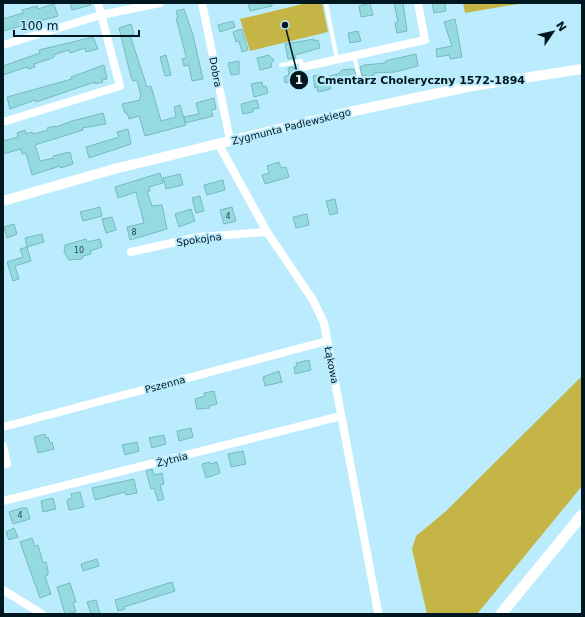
<svg xmlns="http://www.w3.org/2000/svg" width="585" height="617" font-family="'DejaVu Sans',sans-serif">
<style>
.green{fill:#c4b546}
.building{fill:#95dadf;stroke:#75babf}
.lines{fill:none;stroke-linecap:round;stroke-linejoin:round}
.service{stroke:#fff;stroke-width:4}
.minor{stroke:#fff;stroke-width:8}
.tertiary{stroke:#fff;stroke-width:10}
.secondary{stroke:#fff;stroke-width:11}
.labels{text-anchor:middle;stroke-width:4;stroke-linejoin:round;paint-order:stroke}
.number-label{font-size:8px;fill:#25484f}
.street-label{font-size:10px;fill:#00171f;stroke:#bbecfe}
.leader{fill:none;stroke:#00171f;stroke-width:1.5}
.callout-dot{fill:#00171f;stroke:#bbecfe;stroke-width:1.5}
.mark-label{font-size:12px;text-anchor:middle;font-weight:bold;fill:#fff}
.callout-label{font-size:11px;text-anchor:middle;font-weight:bold;fill:#00171f;stroke:#bbecfe;stroke-width:4;stroke-linejoin:round;paint-order:stroke}
</style>
<rect width="100%" height="100%" fill="#bbecfe"/>
<!-- green -->
<path class="green" d="M 307,3 L 322,3 L 328,32 L 250,51 L 240,19 Z
M 463,3 L 524,3 L 465,13 Z
M 582,376 L 582,486 L 477,614 L 427,614 L 412,549 L 416,536 L 445,512 Z"/>
<!-- building -->
<path class="building" d="M 70,3 L 91,3 L 91,5 L 72,10 Z
M 248,3 L 272,3 L 272,6 L 250,11 Z
M 370,3 L 373,15 L 361,17 L 359,6 Z
M 394,3 L 403,3 L 407,31 L 397,33 L 395,23 L 398,22 Z
M 432,3 L 445,3 L 446,11 L 434,13 Z
M 54,4 L 58,16 L 3,31 L 3,19 L 23,13 L 22,10 L 37,6 L 38,9 Z
M 184,9 L 193,35 L 203,79 L 192,81 L 189,65 L 184,66 L 182,59 L 186,58 L 186,56 L 176,18 L 178,18 L 176,11 Z
M 455,19 L 462,57 L 450,59 L 449,55 L 437,57 L 436,49 L 452,46 L 444,22 Z
M 233,21 L 235,27 L 220,32 L 218,25 Z
M 131,24 L 134,34 L 130,35 L 147,87 L 151,86 L 161,121 L 176,117 L 174,107 L 180,105 L 186,125 L 145,136 L 139,116 L 129,119 L 127,113 L 125,113 L 122,104 L 140,100 L 140,97 L 141,96 L 137,80 L 133,81 L 131,77 L 119,28 Z
M 242,29 L 248,50 L 242,52 L 239,41 L 236,42 L 233,32 Z
M 358,31 L 361,41 L 350,43 L 348,33 Z
M 93,37 L 98,49 L 86,52 L 85,48 L 70,53 L 69,50 L 53,55 L 54,57 L 50,59 L 34,64 L 35,67 L 28,69 L 27,67 L 3,75 L 3,66 L 40,53 L 39,50 Z
M 314,39 L 314,41 L 318,40 L 320,48 L 295,55 L 296,58 L 288,59 L 285,44 Z
M 416,54 L 418,66 L 395,72 L 374,73 L 374,75 L 366,77 L 366,75 L 362,76 L 360,67 L 364,65 L 386,63 L 385,61 Z
M 166,55 L 171,75 L 165,76 L 160,57 Z
M 269,55 L 270,57 L 274,60 L 271,64 L 272,67 L 260,70 L 257,58 Z
M 239,61 L 239,74 L 231,75 L 228,63 Z
M 104,65 L 107,79 L 102,80 L 103,82 L 95,84 L 95,82 L 36,102 L 35,100 L 10,109 L 7,97 L 72,79 L 71,77 Z
M 294,67 L 296,74 L 305,72 L 306,80 L 285,83 L 284,77 L 289,75 L 288,68 Z
M 350,69 L 354,69 L 356,77 L 351,78 L 352,81 L 330,83 L 331,89 L 318,92 L 317,87 L 315,88 L 313,76 L 320,75 L 321,78 L 338,74 L 342,70 Z
M 262,82 L 263,87 L 266,86 L 268,93 L 254,97 L 251,84 Z
M 214,98 L 216,109 L 211,110 L 213,116 L 185,123 L 184,117 L 199,114 L 196,103 Z
M 257,100 L 259,108 L 253,109 L 253,112 L 243,114 L 241,104 Z
M 103,113 L 106,124 L 82,128 L 83,130 L 35,145 L 40,161 L 54,158 L 53,156 L 70,152 L 73,164 L 61,168 L 60,166 L 57,167 L 32,175 L 26,153 L 22,154 L 21,149 L 3,154 L 3,141 L 18,137 L 17,133 L 25,130 L 26,134 L 32,132 L 33,134 L 48,130 L 47,128 L 55,126 L 56,127 L 72,121 Z
M 128,129 L 131,144 L 89,158 L 86,147 L 119,137 L 117,132 Z
M 279,162 L 281,168 L 286,167 L 289,177 L 265,184 L 262,175 L 269,173 L 267,166 Z
M 160,173 L 163,183 L 149,187 L 150,191 L 147,191 L 152,206 L 162,205 L 167,229 L 130,240 L 127,227 L 144,223 L 136,192 L 118,198 L 115,187 Z
M 180,174 L 183,185 L 166,189 L 163,178 Z
M 223,180 L 225,190 L 207,195 L 204,185 Z
M 200,196 L 204,211 L 196,213 L 192,198 Z
M 335,199 L 338,213 L 330,215 L 326,201 Z
M 100,207 L 102,216 L 83,221 L 80,212 Z
M 232,207 L 236,221 L 224,224 L 220,210 Z
M 191,209 L 195,221 L 179,227 L 175,214 Z
M 307,214 L 309,225 L 296,228 L 293,217 Z
M 112,217 L 116,230 L 106,233 L 102,219 Z
M 14,224 L 17,234 L 7,238 L 4,227 Z
M 42,234 L 44,242 L 27,247 L 25,238 Z
M 86,239 L 87,242 L 100,239 L 102,247 L 90,251 L 91,254 L 83,256 L 82,259 L 69,260 L 64,252 L 65,245 Z
M 27,247 L 31,261 L 15,266 L 19,279 L 13,281 L 7,262 L 23,257 L 20,249 Z
M 309,360 L 311,370 L 295,374 L 294,367 L 297,366 L 296,363 Z
M 279,371 L 282,382 L 265,386 L 263,377 Z
M 214,391 L 217,404 L 209,406 L 210,408 L 197,409 L 195,399 L 205,396 L 204,393 Z
M 191,428 L 193,437 L 179,441 L 177,431 Z
M 45,434 L 46,438 L 48,437 L 50,443 L 52,442 L 54,449 L 38,453 L 34,437 Z
M 164,435 L 166,444 L 152,448 L 149,438 Z
M 137,442 L 139,451 L 125,455 L 122,445 Z
M 243,451 L 246,464 L 231,467 L 228,454 Z
M 210,462 L 211,464 L 217,462 L 220,473 L 206,478 L 202,464 Z
M 152,469 L 154,475 L 162,473 L 164,484 L 160,485 L 164,499 L 158,501 L 154,488 L 151,489 L 146,471 Z
M 134,479 L 137,493 L 126,495 L 125,492 L 95,500 L 92,488 Z
M 80,492 L 84,507 L 69,510 L 67,500 L 72,498 L 71,494 Z
M 53,498 L 56,509 L 43,512 L 41,501 Z
M 22,508 L 27,508 L 30,519 L 13,524 L 9,512 Z
M 14,528 L 18,537 L 9,540 L 6,532 Z
M 32,538 L 35,546 L 38,545 L 43,563 L 46,562 L 48,571 L 48,575 L 45,576 L 51,594 L 40,598 L 20,542 Z
M 97,559 L 99,566 L 83,571 L 81,564 Z
M 172,582 L 175,591 L 124,607 L 125,609 L 118,611 L 115,600 Z
M 70,583 L 76,602 L 73,603 L 76,612 L 65,614 L 57,587 Z
M 96,600 L 100,614 L 91,614 L 87,602 Z"/>
<g class="lines">
<!-- service -->
<path class="service" d="M 326,3 L 337,59
M 354,56 L 359,76
M 281,65 L 301,61 L 303,67"/>
<!-- minor -->
<path class="minor" d="M 202,3 L 230,140
M 3,45 L 101,15 L 160,3
M 303,67 L 425,40 L 418,3
M 3,122 L 120,86 L 98,3
M 218,143 L 267,232 L 313,300 L 324,323 L 378,612
M 131,252 L 198,237 L 267,232
M 3,427 L 327,341
M 3,446 L 7,464
M 3,501 L 341,416
M 3,590 L 42,614"/>
<!-- tertiary -->
<path class="tertiary" d="M 3,201 L 114,169 L 349,112 L 472,86 L 582,69"/>
<!-- secondary -->
<path class="secondary" d="M 501,614 L 582,515"/>
</g>
<g class="labels">
<!-- number labels -->
<g class="number-label">
<text x="228" y="219">4</text>
<text x="134" y="235">8</text>
<text x="79" y="253">10</text>
<text x="20" y="518">4</text>
</g>
<!-- street labels -->
<g class="street-label">
<text transform="translate(216 72) rotate(79)" y="4">Dobra</text>
<text transform="translate(291 126) rotate(-14)" y="4">Zygmunta Padlewskiego</text>
<text transform="translate(199 239) rotate(-8)" y="4">Spokojna</text>
<text transform="translate(332 365) rotate(79)" y="4">Łąkowa</text>
<text transform="translate(165 384) rotate(-15)" y="4">Pszenna</text>
<text transform="translate(172 459) rotate(-14)" y="4">Żytnia</text>
</g>
</g>
<!-- callouts -->
<path class="leader" d="M285 25L299 80"/>
<g class="callout-dot">
<circle cx="285" cy="25" r="4"/>
<circle cx="299" cy="80" r="10"/>
</g>
<g class="mark-label">
<text x="299" y="84">1</text>
</g>
<g class="callout-label">
<text x="421" y="84">Cmentarz Choleryczny 1572-1894</text>
</g>
<!-- border -->
<rect width="585" height="617" fill="none" stroke="#00171f" stroke-width="8"/>
<!-- north arrow -->
<g transform="translate(553 32) rotate(56)" stroke="#bbecfe" stroke-width="3" paint-order="stroke">
<path d="M0-3L7 15L0 10L-7 15Z" fill="#00171f"/>
<text y="-6" font-size="11" font-weight="bold" text-anchor="middle" fill="#00171f">N</text>
</g>
<!-- scale -->
<path d="M14 30v6h125v-6" fill="none" stroke="#00171f" stroke-width="2"/>
<text x="20" y="30" font-size="12" fill="#00171f" stroke="#bbecfe" stroke-width="3" paint-order="stroke">100 m</text>
</svg>
